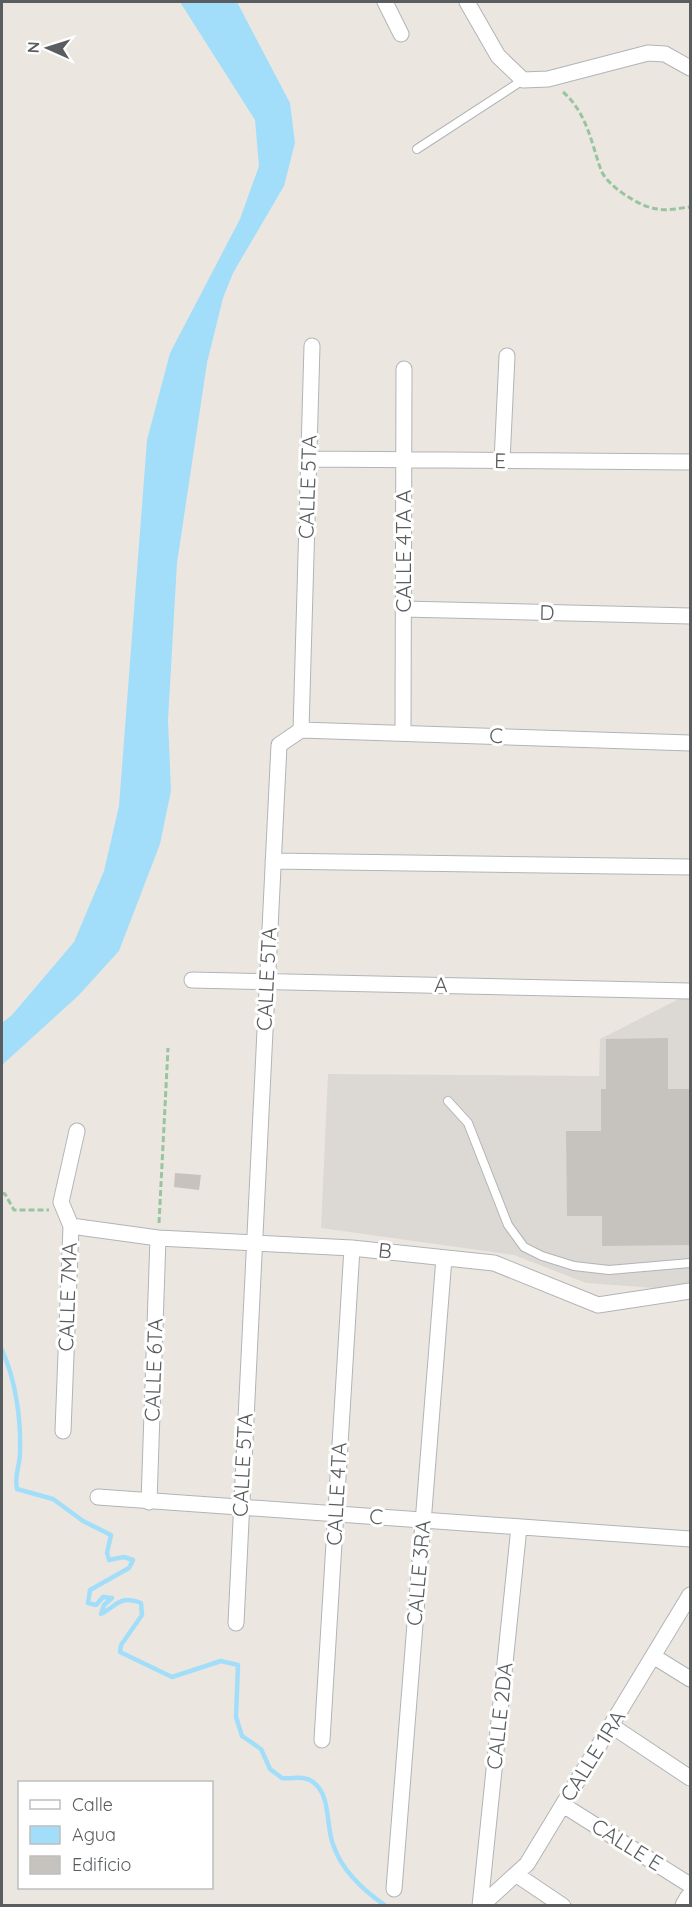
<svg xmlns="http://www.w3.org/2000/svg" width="692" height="1907" font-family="Quicksand,sans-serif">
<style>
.industrial{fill:#dcd9d4}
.water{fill:#a2def9}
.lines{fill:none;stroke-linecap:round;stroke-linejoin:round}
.stream{stroke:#a2def9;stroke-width:4.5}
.building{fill:#c6c2bd}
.lane-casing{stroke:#b1b4b7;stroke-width:10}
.street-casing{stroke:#b1b4b7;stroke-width:17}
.secondary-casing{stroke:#b0b4b7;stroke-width:23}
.path{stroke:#98c49f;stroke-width:3;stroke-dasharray:6 3;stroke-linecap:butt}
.lane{stroke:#fff;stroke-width:8}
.street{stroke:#fff;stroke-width:15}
.secondary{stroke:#fff;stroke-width:21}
.labels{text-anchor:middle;stroke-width:6;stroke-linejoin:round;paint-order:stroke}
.street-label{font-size:21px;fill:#595d60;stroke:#fff}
</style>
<rect width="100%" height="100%" fill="#ebe7e0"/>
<!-- industrial -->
<path class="industrial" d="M 681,998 L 690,999 L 690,1283 L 667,1289 L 586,1283 L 514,1255 L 321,1228 L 328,1074 L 599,1076 L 600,1039 Z"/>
<!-- water -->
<path class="water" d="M 180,2 L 237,2 L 290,103 L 295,143 L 284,186 L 233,273 L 223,298 L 207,363 L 177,563 L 168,720 L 171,791 L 160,844 L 119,951 L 78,996 L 2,1065 L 2,1023 L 12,1015 L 74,942 L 104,871 L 119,806 L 147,440 L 170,353 L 240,219 L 259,166 L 255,120 Z"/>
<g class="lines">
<!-- stream -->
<path class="stream" d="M 2,1350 C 16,1381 21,1419 20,1452 C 20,1467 14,1473 17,1489 L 53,1499 L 83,1521 L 111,1535 L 107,1553 L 109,1560 L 124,1557 L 133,1560 L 129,1568 L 90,1590 L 88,1603 L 96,1605 L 103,1597 L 112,1598 L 104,1605 L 101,1614 C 118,1605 119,1595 141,1603 L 142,1615 L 121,1645 L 120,1652 L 172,1677 L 221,1661 L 238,1665 L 236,1717 L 242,1736 L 261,1749 L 270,1769 L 282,1778 C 293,1779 304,1775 313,1782 C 332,1796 325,1827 334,1847 C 343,1872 364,1891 386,1906"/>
</g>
<!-- building -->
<path class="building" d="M 668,1038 L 668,1089 L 690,1089 L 690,1245 L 602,1246 L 602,1216 L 567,1216 L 566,1131 L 601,1131 L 601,1089 L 606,1089 L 606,1039 Z
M 175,1173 L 201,1175 L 199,1190 L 174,1187 Z"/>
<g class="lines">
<defs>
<path id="lane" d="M 417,149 L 523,80
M 448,1101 L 468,1123 L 508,1225 L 524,1247 L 542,1256 L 574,1266 L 609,1270 L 690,1263"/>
<path id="street" d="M 385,2 L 401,34
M 467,2 L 498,56 L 523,80 L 548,79 L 648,53 L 665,54 L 690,68
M 309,459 L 690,462
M 502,461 L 507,356
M 403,609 L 690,616
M 301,730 L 690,743
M 403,733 L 404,369
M 273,861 L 690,867
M 192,980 L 690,991
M 71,1226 L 158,1238 L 352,1248 L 494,1263 L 598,1305 L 690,1291
M 63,1431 L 71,1226 L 61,1202 L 77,1131
M 98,1497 L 690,1539
M 149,1502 L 158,1238
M 236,1623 L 279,745 L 301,730 L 312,346
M 653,1656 L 690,1679
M 612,1726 L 690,1778
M 322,1740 L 352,1248
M 563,1805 L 690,1885
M 517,1875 L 563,1906
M 394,1889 L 444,1258
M 480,1906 L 519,1527
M 481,1906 L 527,1864 L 690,1595"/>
<path id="secondary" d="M 686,1906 L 690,1899"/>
</defs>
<!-- lane casing -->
<use href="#lane" class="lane-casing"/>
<!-- street casing -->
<use href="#street" class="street-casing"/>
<!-- secondary casing -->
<use href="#secondary" class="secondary-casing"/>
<!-- path -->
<path class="path" d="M 563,92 C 587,113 591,142 601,170 C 607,186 641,208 658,209 C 668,211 680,208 690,207
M 2,1193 L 5,1194 L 14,1210 L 49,1210
M 159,1223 L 168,1048"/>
<!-- lane -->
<use href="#lane" class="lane"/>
<!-- street -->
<use href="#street" class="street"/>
<!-- secondary -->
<use href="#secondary" class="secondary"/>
</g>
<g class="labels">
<!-- street labels -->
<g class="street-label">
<text transform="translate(500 461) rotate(1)" y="7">E</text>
<text transform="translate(308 487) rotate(-88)" y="7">CALLE 5TA</text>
<text transform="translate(404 551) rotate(-90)" y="7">CALLE 4TA A</text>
<text transform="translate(547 613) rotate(1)" y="7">D</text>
<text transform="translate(496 736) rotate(2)" y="7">C</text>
<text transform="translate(267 979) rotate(-87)" y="7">CALLE 5TA</text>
<text transform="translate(441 985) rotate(1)" y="7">A</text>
<text transform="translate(385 1251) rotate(6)" y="7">B</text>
<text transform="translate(68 1297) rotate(-88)" y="7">CALLE 7MA</text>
<text transform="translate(154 1370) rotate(-88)" y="7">CALLE 6TA</text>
<text transform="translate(243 1465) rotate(-87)" y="7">CALLE 5TA</text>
<text transform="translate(337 1494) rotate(-87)" y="7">CALLE 4TA</text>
<text transform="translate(376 1517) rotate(4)" y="7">C</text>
<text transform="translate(419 1573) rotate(-85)" y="7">CALLE 3RA</text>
<text transform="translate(500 1716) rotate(-84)" y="7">CALLE 2DA</text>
<text transform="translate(593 1756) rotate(-58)" y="7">CALLE 1RA</text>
<text transform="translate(627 1845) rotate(32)" y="7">CALLE E</text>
</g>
</g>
<!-- border -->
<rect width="692" height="1907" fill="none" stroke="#595d60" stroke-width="6"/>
<!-- legend -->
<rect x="18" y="1781" width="195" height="108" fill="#ffffff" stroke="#bdbebf" stroke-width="1.5"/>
<rect x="30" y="1800" width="30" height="9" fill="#ffffff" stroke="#bdbebf" stroke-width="1.5"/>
<text x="72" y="1811" font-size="18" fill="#595d60">Calle</text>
<rect x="30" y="1826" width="30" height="18" fill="#a2def9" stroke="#bdbebf" stroke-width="1.5"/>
<text x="72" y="1841" font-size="18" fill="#595d60">Agua</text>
<rect x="30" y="1856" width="30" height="18" fill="#c6c2bd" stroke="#bdbebf" stroke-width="1.5"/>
<text x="72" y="1871" font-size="18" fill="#595d60">Edificio</text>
<!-- north arrow -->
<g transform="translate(48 48) rotate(273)" stroke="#ffffff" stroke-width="4.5" paint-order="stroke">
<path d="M0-4.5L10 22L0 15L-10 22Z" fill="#595d60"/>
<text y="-9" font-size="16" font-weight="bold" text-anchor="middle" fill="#595d60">N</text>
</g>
</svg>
